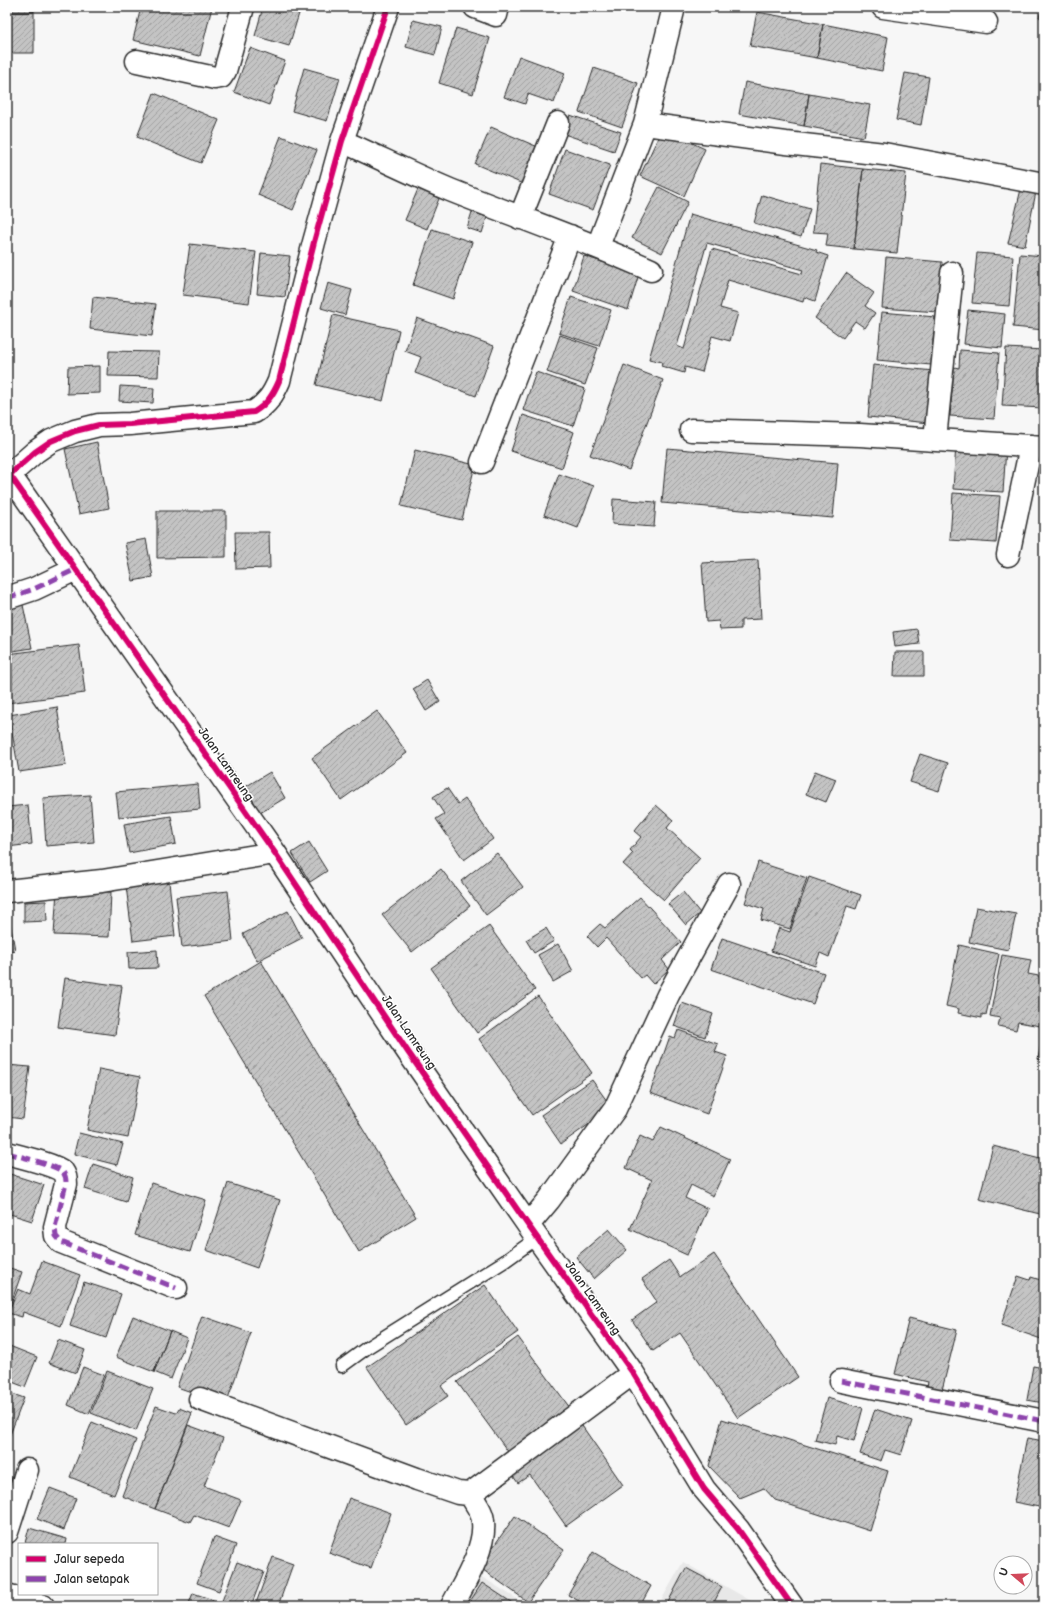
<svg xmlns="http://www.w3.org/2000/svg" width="1051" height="1613" font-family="'Balsamiq Sans',sans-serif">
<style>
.built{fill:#e8e8e8}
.building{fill:url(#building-hatch);stroke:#2b2b2b;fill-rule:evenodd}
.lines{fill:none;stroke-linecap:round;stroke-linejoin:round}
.lane-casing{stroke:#2b2b2b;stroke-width:15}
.street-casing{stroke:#2b2b2b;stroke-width:25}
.lane{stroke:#fff;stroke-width:12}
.street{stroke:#fff;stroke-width:22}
.quiet{stroke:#8e44ad;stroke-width:5;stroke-dasharray:10 5;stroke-linecap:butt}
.cycleway-casing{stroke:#fff;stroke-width:8}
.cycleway{stroke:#d6006c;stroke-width:6}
.labels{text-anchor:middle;stroke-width:3;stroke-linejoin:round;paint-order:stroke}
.street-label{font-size:12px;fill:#2b2b2b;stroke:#fff}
</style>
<defs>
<pattern id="building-hatch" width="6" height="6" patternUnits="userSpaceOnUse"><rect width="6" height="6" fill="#c4c4c4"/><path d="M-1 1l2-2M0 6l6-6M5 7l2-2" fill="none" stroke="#9f9f9f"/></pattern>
</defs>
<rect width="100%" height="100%" fill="#f7f7f7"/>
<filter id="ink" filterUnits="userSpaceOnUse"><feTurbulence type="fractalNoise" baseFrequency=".025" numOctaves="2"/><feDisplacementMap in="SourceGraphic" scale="8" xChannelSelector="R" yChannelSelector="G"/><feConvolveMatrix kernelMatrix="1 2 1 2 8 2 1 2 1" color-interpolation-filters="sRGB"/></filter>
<g filter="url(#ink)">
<!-- built -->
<path class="built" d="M 683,1562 L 760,1606 L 658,1606 Z
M 482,1577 L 528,1606 L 463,1606 Z"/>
<!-- building -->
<path class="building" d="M 7,7 L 34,7 L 34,12 L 7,12 Z
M 141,7 L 212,7 L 200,56 L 133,40 Z
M 263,7 L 301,7 L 289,46 L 255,36 Z
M 1042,7 L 1044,7 L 1044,19 L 1039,17 Z
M 7,12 L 34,12 L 34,53 L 7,53 Z
M 757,12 L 823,24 L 817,58 L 750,46 Z
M 413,20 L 442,27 L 435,55 L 406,47 Z
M 823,24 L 888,37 L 882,71 L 817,58 Z
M 456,28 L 490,38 L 473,94 L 439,83 Z
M 250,48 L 285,61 L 269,105 L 234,92 Z
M 519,56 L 565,73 L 554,103 L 528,94 L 525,104 L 504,97 Z
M 304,68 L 340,78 L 327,121 L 292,111 Z
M 594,68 L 638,83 L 622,127 L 579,112 Z
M 905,73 L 929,77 L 921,125 L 896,120 Z
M 745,82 L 809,94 L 804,126 L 739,114 Z
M 154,93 L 219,120 L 201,163 L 137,137 Z
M 809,94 L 870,105 L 864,137 L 804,126 Z
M 570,115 L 621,132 L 614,151 L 564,134 Z
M 491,127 L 538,147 L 523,184 L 475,164 Z
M 662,129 L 705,149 L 684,196 L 640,176 Z
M 281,136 L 317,150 L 293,210 L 258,195 Z
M 565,149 L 610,165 L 593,210 L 549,194 Z
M 820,164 L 863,169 L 854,249 L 826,246 L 828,233 L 813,232 Z
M 863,169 L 906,173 L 897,253 L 854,249 Z
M 421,182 L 442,191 L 427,229 L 405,220 Z
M 659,187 L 688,202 L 662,253 L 632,238 Z
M 1021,189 L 1036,192 L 1025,246 L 1008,243 Z
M 762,195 L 810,209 L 801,237 L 754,223 Z
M 472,212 L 487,217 L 482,233 L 467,228 Z
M 690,214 L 817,250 L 816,252 L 828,256 L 815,301 L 804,297 L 803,302 L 728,280 L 720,308 L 738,313 L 730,341 L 712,336 L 702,372 L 685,367 L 684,373 L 661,366 L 662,362 L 649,359 ZM 707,243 L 803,270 L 802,274 L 712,249 L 684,349 L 677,346 Z
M 432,229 L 472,242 L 453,299 L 413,285 Z
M 190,244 L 256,252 L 249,303 L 183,295 Z
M 261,253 L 290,256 L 285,297 L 257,294 Z
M 977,253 L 1013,256 L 1009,306 L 972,303 Z
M 1020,254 L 1044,256 L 1044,330 L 1013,327 Z
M 584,256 L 639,274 L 628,310 L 573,291 Z
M 886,257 L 942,262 L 938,312 L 882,308 Z
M 846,273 L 874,293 L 865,306 L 875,313 L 865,328 L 855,321 L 843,338 L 815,318 Z
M 328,283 L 352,290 L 345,315 L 321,308 Z
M 93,297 L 156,304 L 152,336 L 90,329 Z
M 571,297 L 611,310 L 599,346 L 559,333 Z
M 968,310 L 1005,314 L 1002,348 L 964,344 Z
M 882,312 L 935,317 L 931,365 L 877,360 Z
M 333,315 L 399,330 L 383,401 L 316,385 Z
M 417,318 L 494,346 L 476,396 L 415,373 L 421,357 L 405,351 Z
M 560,335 L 598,348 L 585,385 L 547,372 Z
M 1006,348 L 1044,350 L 1044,408 L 1002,406 Z
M 960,350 L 999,353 L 994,419 L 950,416 L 954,367 L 959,368 Z
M 109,351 L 159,352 L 158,377 L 108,376 Z
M 624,365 L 663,380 L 629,470 L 590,455 Z
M 873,365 L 934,371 L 929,423 L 868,417 Z
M 100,366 L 100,393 L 67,394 L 68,367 Z
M 536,372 L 585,389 L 573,426 L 523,410 Z
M 120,386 L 154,388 L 153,403 L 119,401 Z
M 523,415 L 574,432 L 562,468 L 511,451 Z
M 97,442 L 109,508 L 79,514 L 65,449 Z
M 956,445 L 1006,448 L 1003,492 L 953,489 Z
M 667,448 L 838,463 L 833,518 L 662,503 Z
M 415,450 L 475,465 L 462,520 L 401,506 Z
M 559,474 L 594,486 L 578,528 L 544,515 Z
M 953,493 L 1000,496 L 996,543 L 950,540 Z
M 613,499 L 656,502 L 654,527 L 612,524 Z
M 157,511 L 226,511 L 226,557 L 157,558 Z
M 235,532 L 269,532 L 270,568 L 236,569 Z
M 146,539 L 153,577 L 133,581 L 125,543 Z
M 758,560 L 761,619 L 741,620 L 741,629 L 720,630 L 719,621 L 706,622 L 702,563 Z
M 23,605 L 32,648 L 7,652 L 7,608 Z
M 917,629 L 919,644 L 895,647 L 893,632 Z
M 79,645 L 85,693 L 7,703 L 7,654 Z
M 895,652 L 924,652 L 924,676 L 894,676 Z
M 427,680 L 440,702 L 426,711 L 413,689 Z
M 57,707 L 66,765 L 19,772 L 9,715 Z
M 377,711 L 407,753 L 341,800 L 312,758 Z
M 920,754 L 948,763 L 939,791 L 910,782 Z
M 815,771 L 836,779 L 826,802 L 806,794 Z
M 270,772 L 285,798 L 260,813 L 245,787 Z
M 198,784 L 200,809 L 119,817 L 116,792 Z
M 447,788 L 458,804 L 465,799 L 493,839 L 464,860 L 436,819 L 444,814 L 433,797 Z
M 90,795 L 94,842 L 46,846 L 43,798 Z
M 28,805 L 32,844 L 7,847 L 7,807 Z
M 656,805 L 673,820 L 667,828 L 700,858 L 664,900 L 623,864 L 633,853 L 630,850 L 641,837 L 634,831 Z
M 171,816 L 176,844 L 129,853 L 124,824 Z
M 309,842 L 327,871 L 310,882 L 292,853 Z
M 497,853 L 523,887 L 486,915 L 461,881 Z
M 758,862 L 807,878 L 790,929 L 761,920 L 764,909 L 745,903 Z
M 441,869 L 470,906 L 412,952 L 382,915 Z
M 168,873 L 175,936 L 133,941 L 125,878 Z
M 809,877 L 861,895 L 856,909 L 847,906 L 829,957 L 820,953 L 815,966 L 771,951 L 779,928 L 790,932 Z
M 57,890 L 111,892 L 109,937 L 54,935 Z
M 228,891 L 233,941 L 182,947 L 176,897 Z
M 683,892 L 700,913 L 686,925 L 668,904 Z
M 640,897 L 681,942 L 662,960 L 669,969 L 653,984 L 645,975 L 641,978 L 606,938 L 597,947 L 587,936 L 600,924 L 605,928 Z
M 46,901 L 47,921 L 24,922 L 24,902 Z
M 7,905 L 15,950 L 7,952 Z
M 976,907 L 1016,914 L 1008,950 L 969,942 Z
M 288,911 L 302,938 L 257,961 L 243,934 Z
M 489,926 L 535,990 L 477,1033 L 431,968 Z
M 546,928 L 554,941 L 534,953 L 526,940 Z
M 722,938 L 824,973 L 813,1004 L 711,969 Z
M 558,944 L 573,971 L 553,982 L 538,955 Z
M 959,945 L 999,954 L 986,1015 L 982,1014 L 982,1018 L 958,1013 L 959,1009 L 946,1006 Z
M 157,950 L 158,968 L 129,969 L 128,952 Z
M 1002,955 L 1031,960 L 1028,974 L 1044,977 L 1044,1007 L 1040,1026 L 1018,1022 L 1016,1030 L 998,1026 L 1000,1018 L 990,1016 Z
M 261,961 L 416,1217 L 359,1252 L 204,996 Z
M 65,978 L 122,986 L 115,1035 L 58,1027 Z
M 538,996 L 592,1073 L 532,1115 L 479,1039 Z
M 682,1003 L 713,1014 L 705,1037 L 674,1026 Z
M 1044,1028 L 1044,1061 L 1038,1059 Z
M 678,1030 L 718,1044 L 715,1052 L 727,1056 L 707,1114 L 650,1093 L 670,1036 L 675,1038 Z
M 7,1065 L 30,1067 L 23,1119 L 7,1117 Z
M 99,1069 L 140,1077 L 128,1138 L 87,1130 Z
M 592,1080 L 612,1108 L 561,1144 L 541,1115 Z
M 661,1127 L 730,1159 L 713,1196 L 691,1185 L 685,1198 L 708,1209 L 687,1255 L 630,1229 L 652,1180 L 626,1168 L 640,1136 L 653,1142 Z
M 79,1133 L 123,1144 L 117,1165 L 74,1154 Z
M 993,1146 L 1044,1159 L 1044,1215 L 979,1199 Z
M 93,1164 L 133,1177 L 126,1202 L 85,1189 Z
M 7,1173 L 44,1185 L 32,1221 L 7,1213 Z
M 151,1183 L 206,1200 L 190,1252 L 135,1235 Z
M 228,1183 L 280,1200 L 257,1268 L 206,1250 Z
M 609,1229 L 627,1250 L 594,1279 L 576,1257 Z
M 714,1254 L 798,1377 L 738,1418 L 680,1333 L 653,1351 L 632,1320 L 657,1302 L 642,1279 L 669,1260 L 680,1277 Z
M 42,1261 L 80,1275 L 61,1326 L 23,1312 L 22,1317 L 8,1313 L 18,1289 L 30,1294 Z
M 7,1267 L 22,1272 L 7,1314 Z
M 1018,1276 L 1030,1280 L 1031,1277 L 1044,1281 L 1044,1340 L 1001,1325 Z
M 84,1282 L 121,1294 L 106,1338 L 70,1326 Z
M 485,1285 L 518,1332 L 441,1386 L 448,1396 L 406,1425 L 367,1367 Z
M 133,1316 L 170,1331 L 154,1372 L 116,1357 Z
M 202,1316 L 251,1333 L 226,1404 L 177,1387 Z
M 909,1318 L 957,1330 L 941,1394 L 926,1391 L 928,1382 L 895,1374 Z
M 170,1331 L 187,1338 L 171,1379 L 154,1372 Z
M 518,1337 L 570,1408 L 509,1453 L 457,1382 Z
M 58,1340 L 85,1350 L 76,1373 L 49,1363 Z
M 7,1345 L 37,1357 L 25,1387 L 7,1380 Z
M 1033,1366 L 1044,1368 L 1044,1403 L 1027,1400 Z
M 83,1367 L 104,1375 L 89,1414 L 68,1405 Z
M 107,1371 L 153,1389 L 136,1431 L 91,1413 Z
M 7,1392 L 24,1398 L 8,1440 L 7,1440 Z
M 827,1398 L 863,1408 L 854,1441 L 837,1436 L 835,1445 L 815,1440 Z
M 156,1406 L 176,1413 L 179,1408 L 192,1413 L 155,1509 L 122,1496 Z
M 875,1409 L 912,1421 L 901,1455 L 885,1450 L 881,1461 L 860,1454 Z
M 722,1419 L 888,1471 L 870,1531 L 775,1500 L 764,1488 L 740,1498 L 709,1466 Z
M 578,1420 L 623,1485 L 566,1526 L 530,1475 L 518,1483 L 508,1469 Z
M 92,1422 L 136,1440 L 114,1495 L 70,1477 Z
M 188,1425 L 223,1438 L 204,1486 L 241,1500 L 229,1528 L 194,1515 L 190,1522 L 155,1509 Z
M 1027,1438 L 1044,1441 L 1044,1508 L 1014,1502 Z
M 50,1488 L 76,1498 L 64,1530 L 37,1519 Z
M 349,1498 L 391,1513 L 371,1568 L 329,1553 Z
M 515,1516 L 564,1550 L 528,1602 L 479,1567 Z
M 29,1528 L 67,1539 L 66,1544 L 25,1543 Z
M 214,1537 L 236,1545 L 219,1591 L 197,1583 Z
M 593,1552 L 651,1586 L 640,1606 L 588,1606 L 568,1595 Z
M 273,1557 L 293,1564 L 278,1606 L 255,1606 Z
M 237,1562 L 264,1572 L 251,1606 L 220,1606 Z
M 686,1568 L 722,1587 L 712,1606 L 666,1606 Z
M 482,1583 L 517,1606 L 467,1606 Z
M 193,1593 L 213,1600 L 210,1606 L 188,1606 Z
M 885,1601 L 887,1606 L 876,1606 Z"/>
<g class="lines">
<defs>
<path id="lane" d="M 342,1366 L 368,1347 L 505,1261 L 537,1238"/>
<path id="street" d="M 475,7 L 496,15 L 498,7
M 883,7 L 986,22
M 137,61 L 215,78 L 221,77 L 225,71 L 243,7
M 645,124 L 786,143 L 884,154 L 1044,184
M 342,141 C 378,157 414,175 450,190 C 517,217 585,240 651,270
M 520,218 L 558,123
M 598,246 L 645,124 L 674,7
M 691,430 L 860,435 L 1044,447
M 935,439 L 952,273
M 482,462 L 570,236
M 7,471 L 275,853 L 408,1052 L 528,1225 L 633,1373 L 704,1489 L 738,1529 L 792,1606
M 7,477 L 35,452 L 51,441 L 75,431 L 99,425 L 130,424 L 254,412 C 267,404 273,395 279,381 L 314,242 L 342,141 L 388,7
M 1008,555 L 1031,446
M 7,598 L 34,589 L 76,569
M 7,891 L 102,881 L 275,853
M 7,1153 C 18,1156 56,1165 63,1172 C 66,1176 66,1180 66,1184 L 55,1227 L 56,1236 L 61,1242 L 176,1288
M 528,1225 L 549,1200 L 615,1109 L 668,995 L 729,884
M 841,1381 L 1044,1421
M 200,1399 L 417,1479 L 458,1493 L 470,1494 C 475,1503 483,1512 483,1522 C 486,1548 464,1583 452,1606
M 470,1494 L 633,1373
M 7,1532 L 27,1470
M 7,1595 L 43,1606"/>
</defs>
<!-- lane casing -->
<use href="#lane" class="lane-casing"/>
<!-- street casing -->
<use href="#street" class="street-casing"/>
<!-- lane -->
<use href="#lane" class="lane"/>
<!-- street -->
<use href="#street" class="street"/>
<!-- quiet -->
<path class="quiet" d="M 7,598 L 34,589 L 76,569
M 7,1153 C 18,1156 56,1165 63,1172 C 66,1176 66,1180 66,1184 L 55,1227 L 56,1236 L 61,1242 L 176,1288
M 841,1381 L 1044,1421"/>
<defs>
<path id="cycleway" d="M 7,471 L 275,853 L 408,1052 L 528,1225 L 633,1373 L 704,1489 L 738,1529 L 792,1606
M 7,477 L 35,452 L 51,441 L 75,431 L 99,425 L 130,424 L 254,412 C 267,404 273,395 279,381 L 314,242 L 342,141 L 388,7"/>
</defs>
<!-- cycleway casing -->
<use href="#cycleway" class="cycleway-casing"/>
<!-- cycleway -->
<use href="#cycleway" class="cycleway"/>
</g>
</g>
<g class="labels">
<!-- street labels -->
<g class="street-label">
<text transform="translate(226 764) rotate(55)" y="4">Jalan Lamreung</text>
<text transform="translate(409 1032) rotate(56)" y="4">Jalan Lamreung</text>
<text transform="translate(593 1298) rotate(55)" y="4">Jalan Lamreung</text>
</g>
</g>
<!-- margin -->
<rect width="1051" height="1613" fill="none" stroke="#fff" stroke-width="24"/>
<rect x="12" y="12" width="1027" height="1589" fill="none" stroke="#2b2b2b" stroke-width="1.5" filter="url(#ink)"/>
<!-- legend -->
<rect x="18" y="1543" width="140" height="52" fill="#ffffff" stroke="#aaaaaa"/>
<rect x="26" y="1556" width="20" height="6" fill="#d6006c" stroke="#aaaaaa"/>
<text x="54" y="1563" font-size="12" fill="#2b2b2b">Jalur sepeda</text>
<rect x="26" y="1576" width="20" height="6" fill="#8e44ad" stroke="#aaaaaa"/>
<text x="54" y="1583" font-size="12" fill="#2b2b2b">Jalan setapak</text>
<!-- north arrow -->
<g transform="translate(1013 1575) rotate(289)"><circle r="19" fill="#ffffff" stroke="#aaaaaa"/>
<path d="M0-3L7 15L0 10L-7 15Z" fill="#d1495b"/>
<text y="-6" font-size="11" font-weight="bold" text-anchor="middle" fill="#2b2b2b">U</text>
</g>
</svg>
